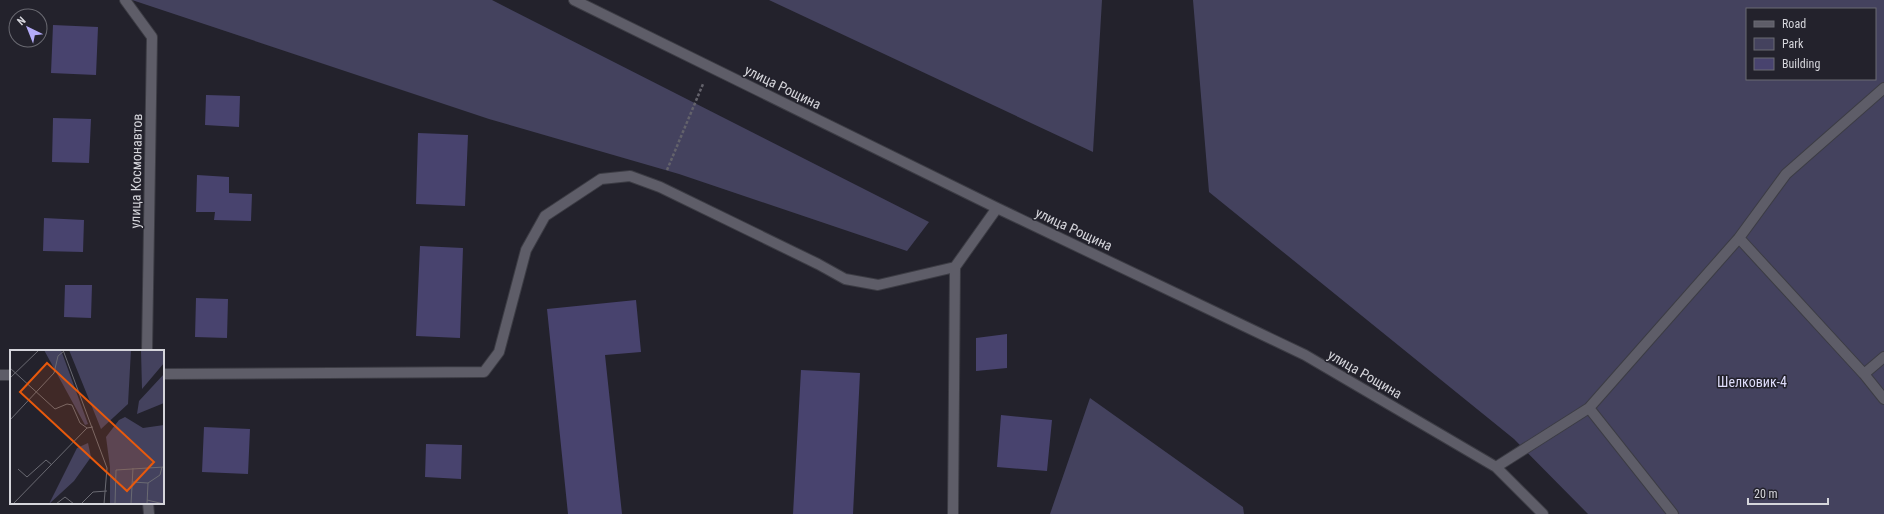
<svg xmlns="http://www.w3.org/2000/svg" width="1884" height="514" font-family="'Roboto Condensed',sans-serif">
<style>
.green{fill:#44425e;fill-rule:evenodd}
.building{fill:#48436e}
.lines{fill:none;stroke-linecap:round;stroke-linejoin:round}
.minor-casing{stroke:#3c3c44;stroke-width:12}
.path{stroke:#63626b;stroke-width:2.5;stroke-dasharray:3 2;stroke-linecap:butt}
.minor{stroke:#5e5d68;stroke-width:10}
.labels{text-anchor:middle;stroke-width:3;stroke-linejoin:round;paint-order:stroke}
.street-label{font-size:14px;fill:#d5d5db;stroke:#23222c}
.park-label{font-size:14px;fill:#dfddfb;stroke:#23222c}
.inset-road{fill:none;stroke:#6a6a72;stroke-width:1}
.view{fill:#e8590c;fill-opacity:0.15;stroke:#e8590c;stroke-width:2}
.inset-edge{fill:none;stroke:#d5d5db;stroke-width:2}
</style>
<rect width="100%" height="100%" fill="#23222c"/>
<!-- green -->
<path class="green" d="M 132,0 L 492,0 L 929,222 L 907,251 L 679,174 L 489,119 Z
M 769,0 L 1102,0 L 1093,152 Z
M 1193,0 L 1884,0 L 1884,514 L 1588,514 L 1514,439 L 1209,192 ZM 1747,9 L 1875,9 L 1875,79 L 1747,79 Z
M 1090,398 L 1243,507 L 1244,514 L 1050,514 Z"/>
<!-- building -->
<path class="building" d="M 53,25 L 98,27 L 96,75 L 51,73 Z
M 206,95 L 240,96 L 239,127 L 205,125 Z
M 53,118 L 91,119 L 89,163 L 52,162 Z
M 418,133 L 468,135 L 465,206 L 416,204 Z
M 197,175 L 229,177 L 229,193 L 252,194 L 251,221 L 214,220 L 215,212 L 196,212 Z
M 44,218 L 84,220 L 83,252 L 43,251 Z
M 420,246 L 463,248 L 460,338 L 416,336 Z
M 65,285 L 92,285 L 91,318 L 64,317 Z
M 196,298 L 228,299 L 227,338 L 195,337 Z
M 636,300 L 641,352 L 605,355 L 622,514 L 568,514 L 547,309 Z
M 1007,334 L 1007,368 L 976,371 L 976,338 Z
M 801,370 L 860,373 L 853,514 L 793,514 Z
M 1001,415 L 1052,420 L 1047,471 L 997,467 Z
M 204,427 L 250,429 L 248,474 L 202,472 Z
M 426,444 L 462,445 L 461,479 L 425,477 Z"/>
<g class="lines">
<defs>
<path id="minor" d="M 125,0 L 152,37 L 147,351
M 574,0 L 997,208 L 1305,355 L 1496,467 L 1543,514
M 1739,238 L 1864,374 L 1884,399
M 163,374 L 484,372 L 499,352 L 526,250 L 545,216 L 601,179 L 630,176 L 660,187 L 818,264 L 845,279 L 878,285 L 955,267
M 1864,374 L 1884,357
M 0,375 L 11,375
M 1496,467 L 1589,408
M 148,503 L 149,514
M 953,514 L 955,267 L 997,208
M 1673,514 L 1589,408 L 1739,238 L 1786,174 L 1884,88"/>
</defs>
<!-- minor casing -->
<use href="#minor" class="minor-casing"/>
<!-- path -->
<path class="path" d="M 667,170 L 703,84"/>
<!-- minor -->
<use href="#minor" class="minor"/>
</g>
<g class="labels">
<!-- street labels -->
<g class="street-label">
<text transform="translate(783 87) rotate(26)" y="5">улица Рощина</text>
<text transform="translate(136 171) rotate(-89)" y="5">улица Космонавтов</text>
<text transform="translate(1074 229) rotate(25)" y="5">улица Рощина</text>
<text transform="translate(1365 374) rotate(30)" y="5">улица Рощина</text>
</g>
<!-- park labels -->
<g class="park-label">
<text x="1752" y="387">Шелковик-4</text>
</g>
</g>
<!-- overview -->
<g transform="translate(10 350)">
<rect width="154" height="154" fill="#23222c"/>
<path d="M 34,0 L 51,0 L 78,74 L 75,75 ZM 59,0 L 121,0 L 118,54 L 91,79 ZM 131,0 L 154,0 L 154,13 L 132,39 ZM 154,24 L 154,53 L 127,64 L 129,51 ZM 115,67 L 133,78 L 154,75 L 154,154 L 100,154 L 100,117 L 96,87 L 109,70 ZM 78,93 L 81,107 L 64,131 L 39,154 L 67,98 Z" fill="#44425e"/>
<path class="inset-road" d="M 53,0 L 97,118 L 94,154M 0,18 L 45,59 L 57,54 L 62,55 L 70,73 L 77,78M 0,28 L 29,0M 0,70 L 44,23 L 48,6 L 54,1M 8,119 L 17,127 L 36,110 L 42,115M 123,132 L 138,133 L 137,154M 138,133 L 150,125 L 152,117M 137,150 L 154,154M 3,154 L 77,78 L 83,77M 46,154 L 55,147 L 64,154M 71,154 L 83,142 L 97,141M 105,154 L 106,120 L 154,117M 121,154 L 123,118"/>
<path class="view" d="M 37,13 L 144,112 L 117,141 L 10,42 Z"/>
<rect width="154" height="154" class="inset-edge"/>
</g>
<!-- legend -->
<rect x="1746" y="8" width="130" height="72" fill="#23222c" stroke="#6a6a72"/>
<rect x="1754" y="21" width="20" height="6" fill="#5e5d68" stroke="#6a6a72"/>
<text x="1782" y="28" font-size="12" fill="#d5d5db">Road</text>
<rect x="1754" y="38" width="20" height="12" fill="#44425e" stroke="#6a6a72"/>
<text x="1782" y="48" font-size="12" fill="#d5d5db">Park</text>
<rect x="1754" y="58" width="20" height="12" fill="#48436e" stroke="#6a6a72"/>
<text x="1782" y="68" font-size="12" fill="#d5d5db">Building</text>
<!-- north arrow -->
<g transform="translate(28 28) rotate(317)"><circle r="19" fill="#23222c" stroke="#6a6a72"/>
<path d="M0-3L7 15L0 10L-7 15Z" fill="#b4acf9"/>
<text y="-6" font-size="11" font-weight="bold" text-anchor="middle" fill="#d5d5db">N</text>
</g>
<!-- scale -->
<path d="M1748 498v6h80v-6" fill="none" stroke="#d5d5db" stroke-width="2"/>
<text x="1754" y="498" font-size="12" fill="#d5d5db" stroke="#23222c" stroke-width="3" paint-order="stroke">20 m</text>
</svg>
